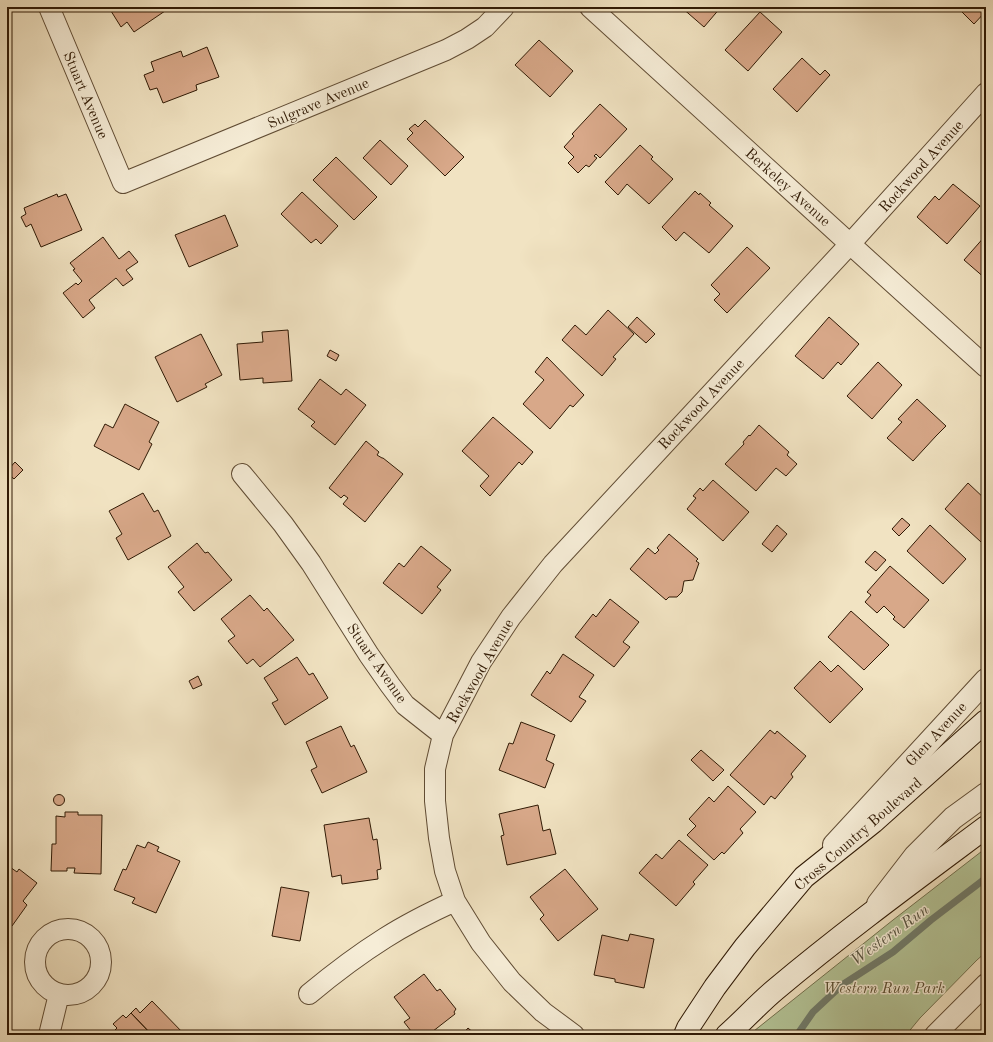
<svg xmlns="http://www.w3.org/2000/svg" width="993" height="1042" font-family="'Old Standard TT',serif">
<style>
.green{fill:#b4c598;stroke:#72704e}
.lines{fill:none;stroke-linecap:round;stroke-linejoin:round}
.stream{stroke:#707c6c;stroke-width:7}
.building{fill:#d8a889;stroke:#301a05}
.minor-casing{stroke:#604c34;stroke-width:22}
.tertiary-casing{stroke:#604c34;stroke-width:24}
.secondary-casing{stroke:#301a05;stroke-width:24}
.minor{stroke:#f6edd7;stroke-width:20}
.tertiary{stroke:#f6edd7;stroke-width:22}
.secondary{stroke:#f6edd7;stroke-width:22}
.labels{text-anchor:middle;stroke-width:3;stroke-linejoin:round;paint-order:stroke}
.street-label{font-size:15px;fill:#301a05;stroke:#f6edd7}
.park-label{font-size:15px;font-style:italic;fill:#584d31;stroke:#f6edd7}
.water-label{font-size:16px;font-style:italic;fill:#555341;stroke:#f6edd7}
</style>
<rect width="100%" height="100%" fill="#f1e3c2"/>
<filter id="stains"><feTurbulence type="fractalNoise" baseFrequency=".005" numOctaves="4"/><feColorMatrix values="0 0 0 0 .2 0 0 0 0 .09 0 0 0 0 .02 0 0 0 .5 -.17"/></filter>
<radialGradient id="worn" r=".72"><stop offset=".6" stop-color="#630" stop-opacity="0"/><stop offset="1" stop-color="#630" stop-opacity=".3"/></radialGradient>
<!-- green -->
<path class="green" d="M 986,848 L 986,952 L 977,960 L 920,1018 L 906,1035 L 749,1035 L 893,920 Z"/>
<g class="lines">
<!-- stream -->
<path class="stream" d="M 797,1035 L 813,1012 L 842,985 L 893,952 L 931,920 L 986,878"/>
</g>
<!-- building -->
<path class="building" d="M 116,7 L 162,7 L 165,11 L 134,32 L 127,22 L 121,27 L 111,11 Z
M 681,7 L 721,7 L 704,27 Z
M 957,7 L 986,7 L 986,11 L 974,24 Z
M 760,12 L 782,32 L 748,71 L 725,50 Z
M 539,40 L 573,71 L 550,97 L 515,65 Z
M 207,47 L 219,77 L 196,85 L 197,90 L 163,103 L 157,88 L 150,90 L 144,75 L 154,71 L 151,62 L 181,51 L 183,57 Z
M 802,58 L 820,75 L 825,70 L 830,75 L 797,112 L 773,89 Z
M 600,104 L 627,129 L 600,158 L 596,154 L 594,156 L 597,158 L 589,167 L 586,165 L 578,173 L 568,163 L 574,157 L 564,147 L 574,136 L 572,134 Z
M 425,120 L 464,157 L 445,176 L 407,139 L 413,133 L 409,129 L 415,124 L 418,127 Z
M 380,140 L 408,166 L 391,185 L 363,158 Z
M 640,145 L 653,157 L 651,159 L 673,179 L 649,204 L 627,184 L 618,195 L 605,182 Z
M 336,157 L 377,197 L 354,220 L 313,180 Z
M 953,184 L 980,206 L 947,244 L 917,217 L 935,196 L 939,200 Z
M 695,191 L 699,195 L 700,193 L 711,203 L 709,205 L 733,226 L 709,253 L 684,232 L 676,241 L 662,227 Z
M 302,192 L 338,226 L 321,244 L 316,239 L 311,243 L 281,214 Z
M 57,194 L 58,197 L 66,194 L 82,230 L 41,247 L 31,224 L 26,227 L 21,217 L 26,214 L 24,208 Z
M 225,215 L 238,246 L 189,267 L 175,235 Z
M 986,235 L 986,279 L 964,260 Z
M 103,237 L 119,259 L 129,251 L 138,262 L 126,270 L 133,279 L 123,286 L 116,278 L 89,300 L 95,308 L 83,318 L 63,293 L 76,283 L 78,285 L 82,281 L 73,270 L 75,269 L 70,263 Z
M 747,247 L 770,268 L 727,313 L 714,300 L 720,294 L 711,285 Z
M 608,310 L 634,334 L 613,357 L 616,359 L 602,376 L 562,340 L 575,325 L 586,335 Z
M 637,317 L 655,334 L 646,343 L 628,327 Z
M 829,317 L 859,344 L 841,365 L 838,362 L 823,379 L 795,356 Z
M 288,330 L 292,381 L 263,383 L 263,378 L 240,380 L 237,344 L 263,342 L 262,332 Z
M 201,334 L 222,375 L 205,384 L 207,387 L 177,402 L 155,357 Z
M 330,350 L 339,355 L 336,361 L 327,356 Z
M 547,357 L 584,395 L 573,407 L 570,405 L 550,429 L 523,404 L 544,380 L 535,372 Z
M 878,362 L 902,385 L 872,419 L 847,396 Z
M 320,379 L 341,395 L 346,389 L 366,405 L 335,445 L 311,426 L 315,422 L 298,409 Z
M 917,399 L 946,426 L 936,436 L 913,461 L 887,438 L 902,422 L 898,419 Z
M 125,404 L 159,422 L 149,442 L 152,444 L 139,470 L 94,446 L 105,424 L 113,428 Z
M 493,417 L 533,452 L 522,465 L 519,462 L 490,496 L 480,486 L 489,476 L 462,451 Z
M 759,425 L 789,452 L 787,455 L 797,464 L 786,476 L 776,468 L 756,491 L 725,464 L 744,444 L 743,442 L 749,435 L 750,436 Z
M 366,441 L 379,452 L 377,455 L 382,458 L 383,458 L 403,474 L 365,522 L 343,504 L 348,498 L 344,495 L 341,498 L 329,488 Z
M 15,462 L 23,470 L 14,479 L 7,473 L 7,471 Z
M 713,480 L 749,512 L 723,541 L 687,509 L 696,498 L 693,496 L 700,488 L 703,491 Z
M 968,483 L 986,500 L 986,536 L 981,542 L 945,509 Z
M 143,493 L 154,512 L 158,510 L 171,536 L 128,560 L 116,538 L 122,534 L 109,511 Z
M 902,518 L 910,525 L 899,536 L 892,529 Z
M 777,525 L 787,534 L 772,552 L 762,544 Z
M 930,525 L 966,559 L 943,584 L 907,551 Z
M 669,534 L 698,559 L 696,561 L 699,563 L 693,580 L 684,581 L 682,592 L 677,597 L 669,597 L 666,600 L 630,569 L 648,548 L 655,554 L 659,550 L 657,548 Z
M 197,543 L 205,553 L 208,552 L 232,580 L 194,611 L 178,592 L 184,587 L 168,567 Z
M 421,546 L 451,570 L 437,587 L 441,590 L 422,614 L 383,583 L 399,563 L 404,567 Z
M 875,551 L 886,560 L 876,571 L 865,562 Z
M 890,566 L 929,600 L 904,628 L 893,619 L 895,617 L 884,606 L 877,613 L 865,602 L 871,595 L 867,592 Z
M 250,595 L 264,611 L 267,608 L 294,640 L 260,667 L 253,659 L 247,664 L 228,641 L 235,636 L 221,619 Z
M 610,599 L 639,622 L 623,642 L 630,647 L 614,667 L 575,637 L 593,614 L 596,617 Z
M 851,611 L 889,645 L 864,670 L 828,637 Z
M 563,654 L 594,675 L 579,697 L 586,701 L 571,722 L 531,695 L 547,671 L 550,674 Z
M 297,657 L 309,675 L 313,673 L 328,698 L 285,725 L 272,703 L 278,700 L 264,678 Z
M 820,661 L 831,672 L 838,665 L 863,689 L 830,723 L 794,688 Z
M 198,676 L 202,685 L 193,689 L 189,681 Z
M 521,722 L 555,735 L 546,760 L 554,764 L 545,788 L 499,770 L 509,743 L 513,744 Z
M 341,726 L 351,747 L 354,745 L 367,772 L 322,793 L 311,770 L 317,767 L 306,742 Z
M 770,730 L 775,734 L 777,731 L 806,756 L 791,774 L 793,777 L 775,799 L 771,796 L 764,805 L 730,775 Z
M 701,750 L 724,770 L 713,781 L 691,760 Z
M 728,786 L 756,812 L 740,829 L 743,833 L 724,854 L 722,852 L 714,860 L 687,835 L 696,826 L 689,819 L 709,797 L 714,802 Z
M53.5 800a5.5 5.5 0 1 1 11 0a5.5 5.5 0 1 1-11 0Z
M 538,805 L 543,831 L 550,829 L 556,854 L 507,865 L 501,836 L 504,835 L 499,814 Z
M 65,812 L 78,812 L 78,815 L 102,815 L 101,874 L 74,873 L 75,868 L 67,868 L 67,871 L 51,871 L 52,844 L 56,844 L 56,816 L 65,817 Z
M 369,818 L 373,840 L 377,839 L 381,869 L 377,870 L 378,879 L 342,884 L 341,875 L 332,877 L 324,825 Z
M 679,840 L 708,865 L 693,882 L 695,884 L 676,906 L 639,873 L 656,854 L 662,859 Z
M 148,842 L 159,847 L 157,851 L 180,861 L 156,913 L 132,903 L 135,898 L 114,890 L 123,869 L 126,870 L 137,845 L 145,848 Z
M 7,865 L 17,872 L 19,869 L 37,883 L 23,901 L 27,905 L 12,926 L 7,922 Z
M 565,869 L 598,909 L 558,941 L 540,919 L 544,915 L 530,897 Z
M 281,887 L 309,892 L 300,941 L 272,936 Z
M 630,934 L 654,939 L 644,988 L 615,982 L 615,979 L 594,975 L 602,935 L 628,941 Z
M 424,974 L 437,991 L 440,989 L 456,1009 L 454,1012 L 455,1014 L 428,1035 L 406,1035 L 411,1031 L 404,1022 L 410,1018 L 394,997 Z
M 152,1001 L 185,1035 L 152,1035 L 131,1013 L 136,1008 L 140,1013 Z
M 131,1013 L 152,1035 L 110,1035 L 117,1028 L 113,1024 L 123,1015 L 126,1018 Z
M 468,1028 L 476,1035 L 462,1035 Z"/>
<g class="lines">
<defs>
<path id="minor" d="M 49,7 L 123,183 L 446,50 L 467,39 L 485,27 L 504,7
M 590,7 L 850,244 L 986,367
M 242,474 L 283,524 L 311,563 L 369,655 L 390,685 L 405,705 L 443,735
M35 962a33 33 0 1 1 66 0a33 33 0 1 1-66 0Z
M 309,994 C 333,974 358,955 385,938 C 407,924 431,912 455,901
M 49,1035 L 59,994
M 574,1035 L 543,1012 L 512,982 L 481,943 L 455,901 L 445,871 L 439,838 L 435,801 L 435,769 L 443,735 L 481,662 L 511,617 L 553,564 L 850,244 L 986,93
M 935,1035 L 986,984"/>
<path id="tertiary" d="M 834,845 L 986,680
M 878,904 L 915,856 L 953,818 L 986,794"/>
<path id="secondary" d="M 685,1035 L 688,1028 L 715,987 L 745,947 L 804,877 L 873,822 L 986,721
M 727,1035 C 744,1020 759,1003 776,989 C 844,932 915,880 986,827"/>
</defs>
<!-- minor casing -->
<use href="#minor" class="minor-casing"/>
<!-- tertiary casing -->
<use href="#tertiary" class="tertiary-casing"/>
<!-- secondary casing -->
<use href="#secondary" class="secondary-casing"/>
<!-- minor -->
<use href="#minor" class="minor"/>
<!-- tertiary -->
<use href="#tertiary" class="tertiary"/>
<!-- secondary -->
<use href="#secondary" class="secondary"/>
</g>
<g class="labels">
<!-- street labels -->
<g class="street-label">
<text transform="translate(86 95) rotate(67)" y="5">Stuart Avenue</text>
<text transform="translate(318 103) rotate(-23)" y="5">Sulgrave Avenue</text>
<text transform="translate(921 166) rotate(-48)" y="5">Rockwood Avenue</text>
<text transform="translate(788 187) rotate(42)" y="5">Berkeley Avenue</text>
<text transform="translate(701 404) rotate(-47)" y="5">Rockwood Avenue</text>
<text transform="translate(377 663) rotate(55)" y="5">Stuart Avenue</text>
<text transform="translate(480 671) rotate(-60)" y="5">Rockwood Avenue</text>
<text transform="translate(936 734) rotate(-47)" y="5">Glen Avenue</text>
<text transform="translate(858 834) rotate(-41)" y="5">Cross Country Boulevard</text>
</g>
<!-- park labels -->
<g class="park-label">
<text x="884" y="993">Western Run Park</text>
</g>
<!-- water labels -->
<g class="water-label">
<text transform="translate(889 934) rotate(-36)" y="6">Western Run</text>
</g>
</g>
<!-- margin -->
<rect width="993" height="1042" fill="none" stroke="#f1e3c2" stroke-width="24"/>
<rect x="8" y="8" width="977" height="1026" fill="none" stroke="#301a05" stroke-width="2"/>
<rect x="12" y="12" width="969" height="1018" fill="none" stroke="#301a05"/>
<rect width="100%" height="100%" filter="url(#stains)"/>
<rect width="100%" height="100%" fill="url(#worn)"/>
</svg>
